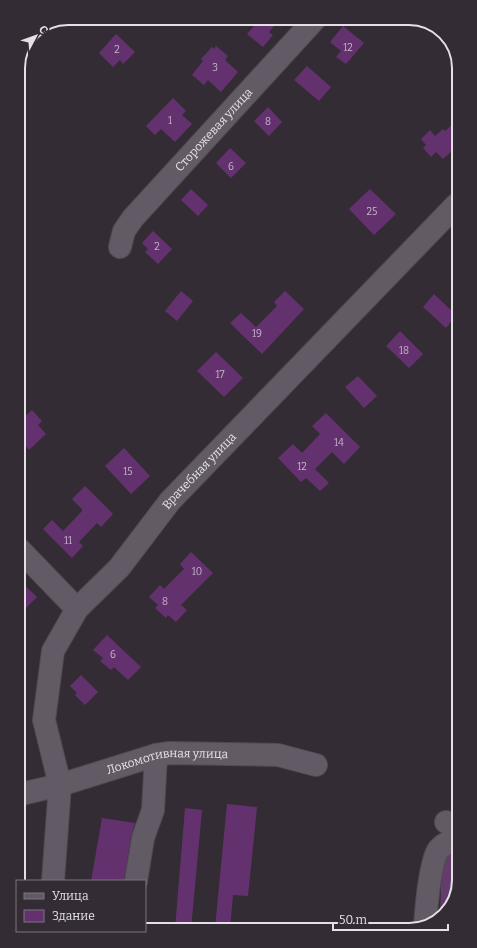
<svg xmlns="http://www.w3.org/2000/svg" width="477" height="948" font-family="Bitter,serif">
<style>
.green{fill:#643c6c}
.building{fill:#64316f}
.lines{fill:none;stroke-linecap:round;stroke-linejoin:round}
.minor-casing{stroke:#504a51;stroke-width:24}
.minor{stroke:#625a64;stroke-width:22}
.labels{text-anchor:middle;stroke-width:3;stroke-linejoin:round;paint-order:stroke}
.number-label{font-size:10px;fill:#c5b4c8}
.street-label{font-size:12px;fill:#e5e0e6;stroke:#342c35}
.rim{fill:none;stroke:#e5e0e6;stroke-width:2}
</style>
<rect width="100%" height="100%" fill="#342c35"/>
<!-- green -->
<path class="green" d="M 459,848 L 459,881 L 450,908 L 440,917 L 442,858 Z"/>
<!-- building -->
<path class="building" d="M 244,18 L 264,18 L 274,26 L 269,32 L 273,35 L 263,47 L 247,34 L 254,26 Z
M 343,26 L 364,43 L 346,64 L 336,57 L 341,51 L 330,42 Z
M 116,34 L 135,52 L 123,64 L 120,60 L 113,67 L 99,53 Z
M 216,46 L 228,56 L 225,60 L 238,72 L 221,92 L 208,80 L 204,85 L 192,75 L 203,61 L 201,59 L 212,47 L 214,49 Z
M 307,66 L 331,87 L 319,101 L 294,80 Z
M 173,98 L 186,111 L 182,115 L 192,124 L 175,142 L 161,129 L 155,135 L 146,126 Z
M 268,107 L 282,122 L 269,136 L 254,121 Z
M 456,121 L 456,147 L 443,159 L 436,152 L 431,157 L 423,148 L 426,145 L 421,139 L 430,130 L 435,136 L 443,129 L 445,131 Z
M 230,148 L 246,163 L 231,178 L 216,163 Z
M 191,189 L 208,205 L 198,216 L 181,200 Z
M 370,189 L 396,214 L 374,235 L 349,209 Z
M 153,231 L 172,249 L 158,264 L 145,252 L 148,249 L 142,243 Z
M 181,291 L 193,301 L 177,321 L 165,311 Z
M 285,291 L 304,309 L 262,354 L 230,323 L 241,313 L 256,327 L 277,306 L 274,302 Z
M 434,294 L 456,315 L 446,328 L 423,307 Z
M 400,331 L 423,354 L 409,368 L 386,346 Z
M 216,352 L 243,378 L 224,397 L 197,371 Z
M 358,376 L 377,396 L 364,408 L 345,387 Z
M 32,410 L 42,421 L 38,425 L 46,434 L 29,450 L 20,439 L 20,421 Z
M 326,413 L 360,447 L 344,464 L 332,452 L 315,469 L 329,483 L 320,491 L 306,478 L 301,482 L 278,458 L 293,444 L 302,453 L 320,434 L 312,426 Z
M 124,448 L 150,476 L 131,494 L 105,466 Z
M 85,486 L 113,514 L 101,527 L 97,523 L 79,542 L 83,546 L 72,558 L 43,529 L 52,520 L 63,531 L 82,511 L 82,509 L 72,499 Z
M 191,552 L 213,573 L 181,605 L 187,610 L 176,622 L 168,615 L 166,618 L 155,608 L 158,605 L 149,597 L 160,585 L 164,589 L 184,569 L 180,564 Z
M 20,581 L 37,597 L 20,614 Z
M 107,635 L 141,667 L 128,680 L 114,667 L 111,670 L 100,661 L 103,658 L 93,650 Z
M 81,675 L 98,692 L 85,705 L 75,695 L 77,693 L 70,686 Z
M 227,804 L 257,807 L 248,896 L 233,895 L 230,928 L 215,928 Z
M 185,808 L 202,810 L 191,929 L 175,929 Z
M 102,818 L 135,823 L 131,836 L 124,881 L 91,881 Z"/>
<g class="lines">
<defs>
<g id="minor">
<path id="s1" d="M 120,247 L 124,231 L 133,218 L 316,18"/>
<path d="M 20,550 L 77,609"/>
<path id="s2" d="M 21,794 L 60,785 L 156,755 L 170,753 L 278,755 L 316,765"/>
<path d="M 446,822 L 459,829"/>
<path id="s3" d="M 53,881 L 60,785 L 44,720 L 53,651 L 77,609 L 119,568 L 170,501 L 456,205"/>
<path d="M 136,881 L 143,838 L 153,810 L 156,755"/>
<path d="M 425,926 C 426,912 430,857 439,849 C 444,843 452,841 459,840"/>
</g>
</defs>
<!-- minor casing -->
<use href="#minor" class="minor-casing"/>
<!-- minor -->
<use href="#minor" class="minor"/>
</g>
<g class="labels">
<!-- number labels -->
<g class="number-label">
<text x="348" y="51">12</text>
<text x="117" y="53">2</text>
<text x="215" y="71">3</text>
<text x="170" y="124">1</text>
<text x="268" y="125">8</text>
<text x="231" y="170">6</text>
<text x="372" y="215">25</text>
<text x="157" y="250">2</text>
<text x="257" y="337">19</text>
<text x="404" y="354">18</text>
<text x="220" y="378">17</text>
<text x="339" y="446">14</text>
<text x="302" y="470">12</text>
<text x="128" y="475">15</text>
<text x="68" y="544">11</text>
<text x="197" y="575">10</text>
<text x="165" y="605">8</text>
<text x="113" y="658">6</text>
</g>
<!-- street labels -->
<g class="street-label">
<text dy="4" stroke="none"><textPath href="#s1" startOffset="152">Сторожевая улица</textPath></text>
<text dy="4" stroke="none"><textPath href="#s3" startOffset="466">Врачебная улица</textPath></text>
<text dy="4" stroke="none"><textPath href="#s2" startOffset="151">Локомотивная улица</textPath></text>
</g>
</g>
<!-- crop -->
<path d="M0 0H477V948H0ZM68 25H409A43 43 0 0 1 452 68V880A43 43 0 0 1 409 923H68A43 43 0 0 1 25 880V68A43 43 0 0 1 68 25Z" fill="#342c35" fill-rule="evenodd"/>
<path class="rim" d="M68 25H409A43 43 0 0 1 452 68V880A43 43 0 0 1 409 923H68A43 43 0 0 1 25 880V68A43 43 0 0 1 68 25Z"/>
<!-- legend -->
<rect x="16" y="880" width="130" height="52" fill="#342c35" stroke="#7b747c"/>
<rect x="24" y="893" width="20" height="6" fill="#625a64" stroke="#7b747c"/>
<text x="52" y="900" font-size="12" fill="#e5e0e6">Улица</text>
<rect x="24" y="910" width="20" height="12" fill="#64316f" stroke="#7b747c"/>
<text x="52" y="920" font-size="12" fill="#e5e0e6">Здание</text>
<!-- north arrow -->
<g transform="translate(36 36) rotate(49)" stroke="#342c35" stroke-width="3" paint-order="stroke">
<path d="M0-3L7 15L0 10L-7 15Z" fill="#e5e0e6"/>
<text y="-6" font-size="11" font-weight="bold" text-anchor="middle" fill="#e5e0e6">С</text>
</g>
<!-- scale -->
<path d="M333 924v6h115v-6" fill="none" stroke="#e5e0e6" stroke-width="2"/>
<text x="339" y="924" font-size="12" fill="#e5e0e6" stroke="#342c35" stroke-width="3" paint-order="stroke">50 m</text>
</svg>
